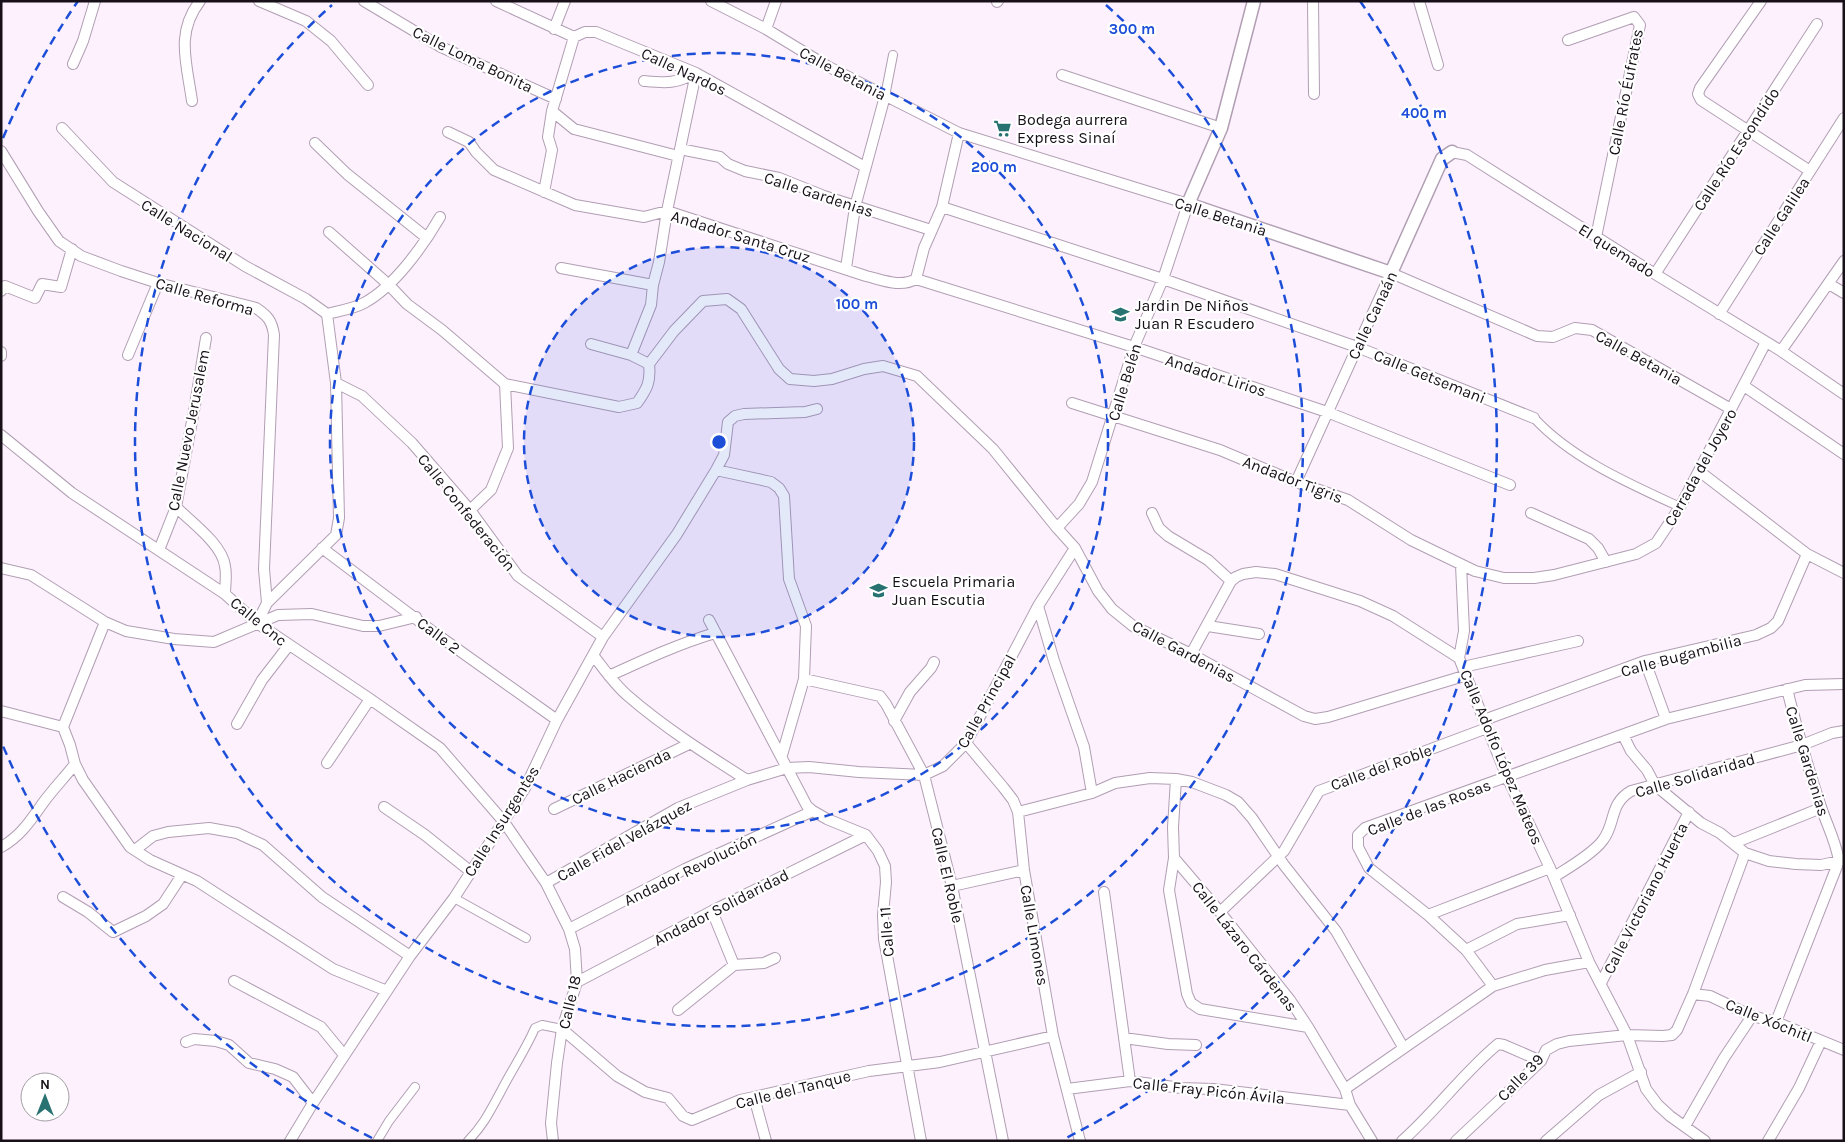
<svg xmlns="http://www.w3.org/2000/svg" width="1845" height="1142" font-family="Karla,sans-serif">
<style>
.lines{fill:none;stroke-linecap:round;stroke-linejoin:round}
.pedestrian-casing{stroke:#b19eb3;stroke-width:10}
.minor-casing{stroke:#b19eb3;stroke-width:12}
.tertiary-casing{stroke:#b19eb3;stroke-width:15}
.pedestrian{stroke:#fff;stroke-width:8}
.minor{stroke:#fff;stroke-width:10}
.tertiary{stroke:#fff;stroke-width:12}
.ring{fill:none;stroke:#1d4ed8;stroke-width:2.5;stroke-dasharray:9 6}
.labels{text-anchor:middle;stroke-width:4.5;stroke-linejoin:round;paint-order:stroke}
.street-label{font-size:16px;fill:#171018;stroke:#fff}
.poi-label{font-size:16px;fill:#171018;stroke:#fff;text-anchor:start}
.centre{fill:#1d4ed8;stroke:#fff;stroke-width:2.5}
.ring-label{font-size:15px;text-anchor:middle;font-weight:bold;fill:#1d4ed8;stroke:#fff;stroke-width:4.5;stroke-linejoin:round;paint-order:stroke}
</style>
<rect width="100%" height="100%" fill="#fdf1fe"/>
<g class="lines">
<defs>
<path id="pedestrian" d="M 885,96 L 893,55
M 1534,418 C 1572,459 1630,484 1680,507
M 454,898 L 526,938
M 377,1141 L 389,1121 L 415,1087
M 468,1141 C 484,1124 489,1113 500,1093 C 511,1071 525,1051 535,1028 L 542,1025 L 562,1029"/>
<path id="minor" d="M 259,1 L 306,21 L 331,41 L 368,85
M 364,1 L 441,47 L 556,99
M 496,1 L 574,37 L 585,32 L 596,32 L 696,73 L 865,167
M 711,1 L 766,29 L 827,66 L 959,133 L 1188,204 L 1163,279 L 1134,347 L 1092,482 L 1079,504 L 1057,528
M 1313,1 L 1314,94
M 1419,1 L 1438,65
M 1761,1 L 1700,88 L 1698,94 L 1701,100 L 1810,171
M 997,2 L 998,1
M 554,29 L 565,1
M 766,29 L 776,1
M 1568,40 L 1634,17 L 1640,25 L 1596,237
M 73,64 L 83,41 L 95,1
M 1062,75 L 1221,128
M 644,81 C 667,83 675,84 696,73
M 192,101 C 187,64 175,33 200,1
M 552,111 L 574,129 L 678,156
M 62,128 L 113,182 L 245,266 L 306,299 L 327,314
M 448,132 L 469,142 L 476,152 L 494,170 L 575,205 L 644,217 L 667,211 L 866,276 C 883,280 900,288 916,279 L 924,248 L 942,207 L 959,133
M 315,143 L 347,174 L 427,238
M 680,149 L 720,157 L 728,164 L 745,171 L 779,178 L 824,196 L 931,230
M 1,151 L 38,211 L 59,241 L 81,256 L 121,271 L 158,283 L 256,308 C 268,316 272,321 274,335 L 264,569 L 267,603
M 1452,152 L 1467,155 L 1655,274 L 1781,351 L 1844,394
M 544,192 L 552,150 L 548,137 L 552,111 L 574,37
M 942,207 L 1163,279 L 1357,347 L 1534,418
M 329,232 L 389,285 L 407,304 L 442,330 L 505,384 L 619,407 L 637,403 C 647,389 651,382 649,364 L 674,331 L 703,301 L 727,299 L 741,309 L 779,369 L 790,379 L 814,381 L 832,379 L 864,369 L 883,366 L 917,376 L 993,449 L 1057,528 L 1075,548 L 1098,591 L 1112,609 L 1133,626 L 1191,654 L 1304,716 L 1315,719 L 1328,717 L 1467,675
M 561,268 L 653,285
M 846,268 L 855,207 L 885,96
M 1655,274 L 1817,24
M 916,279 L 1134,347 L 1327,412 L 1510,485
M 1829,284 L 1844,293
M 1,291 L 5,286 L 35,298 L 42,284 L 61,287 L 72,249
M 327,314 C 338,311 353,309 364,303 C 394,287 423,246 440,217
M 1719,314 L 1844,118
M 591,344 L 631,355 L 649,364
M 1781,351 L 1844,261
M 1,352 L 1,356
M 128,355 L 158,283
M 631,355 L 651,305 L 653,285 L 659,262 L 667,211 L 696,73
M 336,383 L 362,396 L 412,443 L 470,510 L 518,576 L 603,637
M 1744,386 L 1844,454
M 1072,403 L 1220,450 L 1296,482 L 1348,500 L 1411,540 L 1475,571 L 1504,578 L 1534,578 L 1554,575 L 1636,554 L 1656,543 L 1680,507 L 1766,342
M 1,435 L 72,493 L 225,594 L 257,623 L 370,699 L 440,748 L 504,822 L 546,883 L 569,929 L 575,949 L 577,982 L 562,1029 L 557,1063 L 551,1123 L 553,1141
M 716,470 L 771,482 L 779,488 L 784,496 L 789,579 L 806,626 L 804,679 L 782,755
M 1699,471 L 1807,554 L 1844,573
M 1296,482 L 1391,273 L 1537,336 L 1553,337 L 1575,328 L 1592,330 L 1731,409
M 176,507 C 191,522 222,544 225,566 C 227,575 225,585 225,594
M 470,510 L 491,490 L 508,448 L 505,384
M 1152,513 L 1159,528 L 1168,536 L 1208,560 L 1231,581
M 1531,513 L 1589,539 L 1598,548 L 1606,562
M 322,548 L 432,631 L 557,720
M 159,550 L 176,507 L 195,405 L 206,338
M 1,568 L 31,575 L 105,622 L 126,631 L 174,639 L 214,642 L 278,615 L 312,614 L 363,626 L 379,626 L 416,617
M 1038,606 L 1054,661 L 1084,747 L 1092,793
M 709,620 L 807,806 L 813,811 L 827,819 L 866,835 L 878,851 L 885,866 L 886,882 L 883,915 L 884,939 L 921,1141
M 257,623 L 267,603 L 336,535 L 339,518 L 336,383 L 327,314
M 1208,626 L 1259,634
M 1191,654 L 1231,581 L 1236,577 L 1243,574 L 1256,572 L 1275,574 L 1360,601 L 1393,616 L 1459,658 L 1507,777 L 1550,868 L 1589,962 L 1627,1035 L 1646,1089 L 1658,1105 L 1670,1116 L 1705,1141
M 593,655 C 604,669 614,684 628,696 C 665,728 706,754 747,780
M 1459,658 L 1464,631 L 1461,565
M 1645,661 L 1666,719
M 1463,667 L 1578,641
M 609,676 C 644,660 678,644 715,633
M 804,679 L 880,696 L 886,704 L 924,775 L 952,886 L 1003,1141
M 1,711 L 63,727
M 1484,720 L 1645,661 L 1756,635 L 1771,628 L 1778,621 L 1807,554
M 894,721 L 910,692 L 931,668 L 934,662
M 237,724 L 262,680 L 289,645
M 63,727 L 105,622
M 1623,735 L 1631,751 L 1647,770 L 1655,785 L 1701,823 L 1720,833 L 1745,853 L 1769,861 L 1796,864 L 1821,865 L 1844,860
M 966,743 L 1003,787 L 1013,800 L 1018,812 L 1024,870 L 1053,1036 L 1080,1141
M 327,763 L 370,699
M 75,764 L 83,780 L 130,847 L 150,860 L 197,881 L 333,969 L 387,991
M 1176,779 L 1173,827 L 1174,858 L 1220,912 L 1290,1000 L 1308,1027 L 1345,1089 L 1350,1105 L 1372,1141
M 384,807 L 425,835 L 470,871
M 554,809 L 689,744
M 1018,812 L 1092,793 L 1115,783 L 1150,778 L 1176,779 L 1192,782 L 1226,795 L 1238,802 L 1252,818 L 1284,865 L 1336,931 L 1403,1047
M 1734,843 L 1821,808
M 1,847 C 20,837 31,820 43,803 C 53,789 65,777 75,764 L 70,745 L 63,727
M 135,850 L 153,836 L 168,832 L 209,828 L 237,833 L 263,845 L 322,897 L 410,956
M 1174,858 L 1169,890 L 1187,994 L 1191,1003 L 1200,1009 L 1308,1027
M 1554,877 C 1568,868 1594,853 1603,840 C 1616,823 1609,804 1631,791 L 1802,745 L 1832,733 L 1844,731
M 546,883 L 678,808 L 747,780 L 787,768 L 809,767 L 859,772 L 924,775 L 943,766 L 966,743 L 1038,606 L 1075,548
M 952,886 L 1024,870
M 1104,892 L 1130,1081
M 63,897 L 88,912 L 113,932 L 146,916 L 163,904 L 182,875
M 712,911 L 734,965
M 1220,912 L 1284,851 L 1319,791 L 1487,728
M 1428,915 L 1550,868
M 569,929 L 685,869 L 813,811
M 1466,950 L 1517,924 L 1570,915
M 234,981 L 321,1027 L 344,1055
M 577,982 L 712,911 L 866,835
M 1601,983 L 1689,812
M 1493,986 L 1466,950 L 1428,915 L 1369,868 L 1358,847 L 1358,835 L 1365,828 L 1666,719 L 1805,685 L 1844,684
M 1693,994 L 1710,996 L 1752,1016 L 1776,1022 L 1844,1050
M 678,1010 L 734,965 L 764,963 L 775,958
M 1776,1022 L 1839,861 C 1836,842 1827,825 1821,807 C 1808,768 1797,729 1787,689
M 562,1029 L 617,1076 L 645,1092 L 668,1098 L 683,1116 L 692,1120 L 740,1100 L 754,1097 L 869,1071 L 940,1062 L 1053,1036
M 1124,1038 L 1168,1044 L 1196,1045
M 186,1042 L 194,1039 L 216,1041 L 229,1045 L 249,1063 L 275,1069 L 293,1077 L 313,1103
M 1067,1089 L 1130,1081 L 1181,1088 L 1213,1089 L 1350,1105
M 1345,1089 L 1493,986 L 1545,970 L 1589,962
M 754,1097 L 766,1141
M 1685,1126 L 1724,1058 L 1752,1016
M 290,1141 L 313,1103 L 410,956 L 454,898 L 525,788 L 557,720 L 603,637 L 677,534 L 716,470 L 724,455 L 728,422 L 735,416 L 744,414 L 805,412 L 817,409
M 1402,1141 C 1436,1111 1463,1073 1498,1044 L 1504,1045 L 1541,1061
M 1456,1141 L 1541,1061 L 1546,1050 L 1557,1044 L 1569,1041 L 1627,1035 L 1663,1036 L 1672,1035 L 1677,1030 L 1693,994 L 1745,853
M 1546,1141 L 1599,1095 L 1641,1072
M 1768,1141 L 1799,1088 L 1821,1041"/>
<path id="tertiary" d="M 1254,1 L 1221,128 L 1188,204 L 1391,273 L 1442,159 L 1452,152"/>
</defs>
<!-- pedestrian casing -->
<use href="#pedestrian" class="pedestrian-casing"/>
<!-- minor casing -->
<use href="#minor" class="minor-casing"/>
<!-- tertiary casing -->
<use href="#tertiary" class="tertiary-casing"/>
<!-- pedestrian -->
<use href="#pedestrian" class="pedestrian"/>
<!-- minor -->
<use href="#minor" class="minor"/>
<!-- tertiary -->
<use href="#tertiary" class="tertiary"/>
</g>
<!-- distance rings -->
<circle cx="719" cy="442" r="195" fill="#1d4ed8" fill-opacity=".12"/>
<g class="ring">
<circle cx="719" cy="442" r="195"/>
<circle cx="719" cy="442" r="389"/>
<path d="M1106 5A584 584 0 1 1 332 5"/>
<path d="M372 1138A778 778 0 0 1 3 746M3 138A778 778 0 0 1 78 1M1360 1A778 778 0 0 1 1066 1138"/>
</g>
<!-- icons -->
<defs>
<symbol id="supermarket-bare" viewBox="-9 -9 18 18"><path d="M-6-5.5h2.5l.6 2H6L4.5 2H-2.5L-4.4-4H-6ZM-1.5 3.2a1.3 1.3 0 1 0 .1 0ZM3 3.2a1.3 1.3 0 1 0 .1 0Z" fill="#287271" stroke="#fff" stroke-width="2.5" paint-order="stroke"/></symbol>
<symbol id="school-bare" viewBox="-9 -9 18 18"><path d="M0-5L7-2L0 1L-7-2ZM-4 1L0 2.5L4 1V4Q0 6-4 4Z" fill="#287271" stroke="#fff" stroke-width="2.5" paint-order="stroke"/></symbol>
</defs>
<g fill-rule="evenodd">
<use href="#supermarket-bare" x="990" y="116" width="25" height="25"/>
<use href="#school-bare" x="1108" y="302" width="25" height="25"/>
<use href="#school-bare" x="866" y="578" width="25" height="25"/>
</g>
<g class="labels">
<!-- street labels -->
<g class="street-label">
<text transform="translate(473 59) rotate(26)" y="6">Calle Loma Bonita</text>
<text transform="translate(684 71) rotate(25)" y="6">Calle Nardos</text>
<text transform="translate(843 73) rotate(28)" y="6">Calle Betania</text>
<text transform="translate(1625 92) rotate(-79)" y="6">Calle Río Éufrates</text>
<text transform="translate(1736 149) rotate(-57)" y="6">Calle Río Escondido</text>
<text transform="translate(819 194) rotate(18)" y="6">Calle Gardenias</text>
<text transform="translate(1221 216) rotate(18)" y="6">Calle Betania</text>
<text transform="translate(1781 216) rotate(-57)" y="6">Calle Galilea</text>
<text transform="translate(187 230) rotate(32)" y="6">Calle Nacional</text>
<text transform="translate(741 236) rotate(17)" y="6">Andador Santa Cruz</text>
<text transform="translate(1617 250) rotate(32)" y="6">El quemado</text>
<text transform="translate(205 296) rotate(16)" y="6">Calle Reforma</text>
<text transform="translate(1372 315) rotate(-65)" y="6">Calle Canaán</text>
<text transform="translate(1639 357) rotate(29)" y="6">Calle Betania</text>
<text transform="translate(1216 375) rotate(18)" y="6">Andador Lirios</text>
<text transform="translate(1430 376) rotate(22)" y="6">Calle Getsemani</text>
<text transform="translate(1124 382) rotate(-73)" y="6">Calle Belén</text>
<text transform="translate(188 430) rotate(-79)" y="6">Calle Nuevo Jerusalem</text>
<text transform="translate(1700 467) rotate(-61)" y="6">Cerrada del Joyero</text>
<text transform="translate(1293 479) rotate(21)" y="6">Andador Tigris</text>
<text transform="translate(467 512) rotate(51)" y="6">Calle Confederación</text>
<text transform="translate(259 621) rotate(39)" y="6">Calle Cnc</text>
<text transform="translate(439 635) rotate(37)" y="6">Calle 2</text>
<text transform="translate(1184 651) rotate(28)" y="6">Calle Gardenias</text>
<text transform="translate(1681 655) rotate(-15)" y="6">Calle Bugambilia</text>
<text transform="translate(986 701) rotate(-61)" y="6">Calle Principal</text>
<text transform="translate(1502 757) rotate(67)" y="6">Calle Adolfo López Mateos</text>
<text transform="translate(1808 761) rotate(73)" y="6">Calle Gardenias</text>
<text transform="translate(1381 767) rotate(-20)" y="6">Calle del Roble</text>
<text transform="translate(1695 775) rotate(-16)" y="6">Calle Solidaridad</text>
<text transform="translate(621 776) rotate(-26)" y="6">Calle Hacienda</text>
<text transform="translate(1429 807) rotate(-21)" y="6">Calle de las Rosas</text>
<text transform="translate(501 821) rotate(-58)" y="6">Calle Insurgentes</text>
<text transform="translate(624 840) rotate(-29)" y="6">Calle Fidel Velázquez</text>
<text transform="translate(690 869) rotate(-26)" y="6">Andador Revolución</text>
<text transform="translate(948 875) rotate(77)" y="6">Calle El Roble</text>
<text transform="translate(1645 898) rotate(-63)" y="6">Calle Victoriano Huerta</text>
<text transform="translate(721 907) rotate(-27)" y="6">Andador Solidaridad</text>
<text transform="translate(886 932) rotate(-94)" y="6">Calle 11</text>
<text transform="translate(1035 935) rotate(80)" y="6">Calle Limones</text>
<text transform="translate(1245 946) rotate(52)" y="6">Calle Lázaro Cárdenas</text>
<text transform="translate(569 1002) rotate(-77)" y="6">Calle 18</text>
<text transform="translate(1769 1020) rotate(22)" y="6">Calle Xóchitl</text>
<text transform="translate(1520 1077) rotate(-46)" y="6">Calle 39</text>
<text transform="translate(793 1089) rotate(-14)" y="6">Calle del Tanque</text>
<text transform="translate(1209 1090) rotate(6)" y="6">Calle Fray Picón Ávila</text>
</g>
<!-- poi labels -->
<g class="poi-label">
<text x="1017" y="125">Bodega aurrera<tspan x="1017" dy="18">Express Sinaí</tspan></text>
<text x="1135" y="311">Jardin De Niños<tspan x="1135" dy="18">Juan R Escudero</tspan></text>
<text x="892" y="587">Escuela Primaria<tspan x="892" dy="18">Juan Escutia</tspan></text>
</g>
</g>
<circle cx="719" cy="442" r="8" class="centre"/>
<g class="ring-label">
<text x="1132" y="34">300 m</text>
<text x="1424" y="118">400 m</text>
<text x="994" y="172">200 m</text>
<text x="857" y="309">100 m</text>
</g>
<!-- border -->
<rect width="1845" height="1142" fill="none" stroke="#171018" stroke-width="5"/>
<!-- north arrow -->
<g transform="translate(45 1097)"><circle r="24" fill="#ffffff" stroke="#a29fa3"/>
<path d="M0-4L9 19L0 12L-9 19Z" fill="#287271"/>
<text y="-8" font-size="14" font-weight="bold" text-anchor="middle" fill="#171018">N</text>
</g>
</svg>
